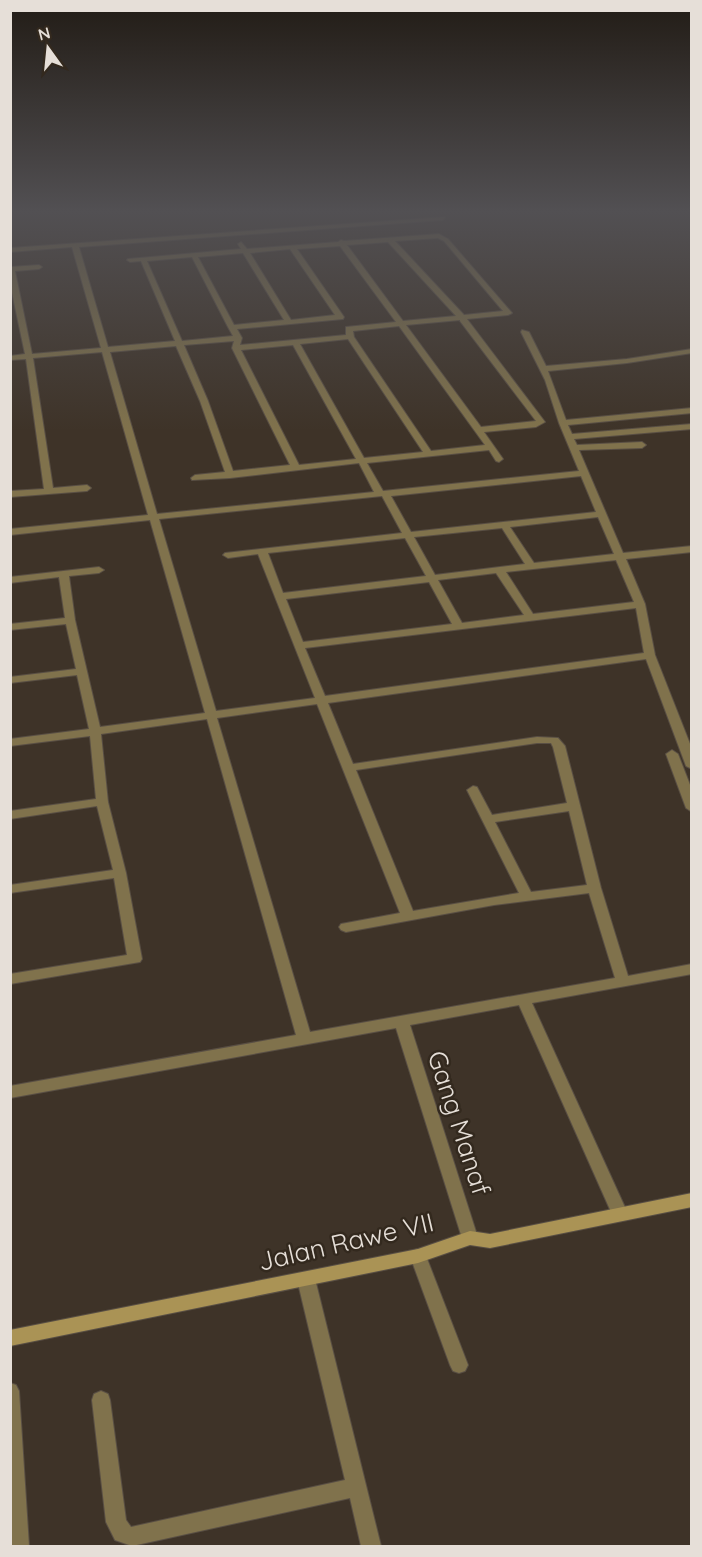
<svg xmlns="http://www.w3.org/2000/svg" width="702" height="1557" font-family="Quicksand,sans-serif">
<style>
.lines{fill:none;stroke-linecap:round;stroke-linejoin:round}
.street-casing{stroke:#594f44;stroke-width:2}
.secondary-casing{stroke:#594f44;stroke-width:2}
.street{fill:#80724c;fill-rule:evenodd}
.secondary{fill:#aa9355;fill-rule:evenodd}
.labels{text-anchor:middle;stroke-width:5;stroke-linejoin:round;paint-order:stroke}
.near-street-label{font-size:26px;fill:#e6dfd8;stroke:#33291e}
</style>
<rect width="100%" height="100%" fill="#3e3328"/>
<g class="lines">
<defs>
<path id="street" d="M 445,217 L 443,220 L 79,247 L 108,347 L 175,341 L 141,261 L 130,262 L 127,260 L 128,259 L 241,249 L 238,244 L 241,242 L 247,249 L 338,242 L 341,240 L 344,241 L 439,234 L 448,239 L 512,313 L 508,315 L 467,319 L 545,422 L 536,427 L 484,432 L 503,459 L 499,462 L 496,461 L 489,450 L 367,463 L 383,491 L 579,471 L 559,423 L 545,380 L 521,332 L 522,330 L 529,332 L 546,366 L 627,359 L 692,349 L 692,353 L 627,363 L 548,371 L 566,420 L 692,408 L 692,413 L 568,425 L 572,434 L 692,424 L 692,429 L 574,439 L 577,445 L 642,442 L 646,445 L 642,448 L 579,450 L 623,553 L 692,546 L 692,552 L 626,559 L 645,604 L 655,655 L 692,749 L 692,769 L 686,766 L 646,659 L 328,703 L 353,764 L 537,737 L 558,738 L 565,746 L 601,888 L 628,976 L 692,964 L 692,974 L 532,1003 L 628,1214 L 626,1219 L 620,1221 L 614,1219 L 612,1214 L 519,1005 L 410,1025 L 478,1238 L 476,1243 L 470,1245 L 464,1243 L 462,1238 L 396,1028 L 10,1098 L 10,1086 L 296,1035 L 207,719 L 101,734 L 108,802 L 126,873 L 142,959 L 140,962 L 10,984 L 10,974 L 127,955 L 114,878 L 10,893 L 10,885 L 113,870 L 97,806 L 10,819 L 10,811 L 96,799 L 90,736 L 10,746 L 10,739 L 89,729 L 77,675 L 10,683 L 10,677 L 76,669 L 66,624 L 10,630 L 10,624 L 65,618 L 59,577 L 10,583 L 10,577 L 99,567 L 104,570 L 99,573 L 69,576 L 75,620 L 100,727 L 205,713 L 150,520 L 10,535 L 10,529 L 148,515 L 102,352 L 33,358 L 53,488 L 87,485 L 91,488 L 87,491 L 10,497 L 10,491 L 44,489 L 26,359 L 10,360 L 10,356 L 25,354 L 10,283 L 10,267 L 39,265 L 42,267 L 39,269 L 15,271 L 32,354 L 101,348 L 72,247 L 10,252 L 10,248 ZM 438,238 L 444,241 L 503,311 L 464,315 L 395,241 ZM 388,242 L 456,316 L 403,321 L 347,245 ZM 340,246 L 396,322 L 346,327 L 346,335 L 240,345 L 242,338 L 237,329 L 343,319 L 344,317 L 297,249 ZM 290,249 L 335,315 L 291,320 L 250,253 ZM 243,253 L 284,320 L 234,325 L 198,257 ZM 192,257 L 228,327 L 233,336 L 182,341 L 147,261 ZM 460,320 L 460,321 L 536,421 L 481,427 L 406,325 ZM 399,326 L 485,445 L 431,451 L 354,337 L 353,331 ZM 348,339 L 423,452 L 364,458 L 300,344 ZM 234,341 L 232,348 L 290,465 L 233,471 L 208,401 L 184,345 ZM 293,345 L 356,459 L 299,465 L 241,350 ZM 176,346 L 200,401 L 225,472 L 195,475 L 191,478 L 192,480 L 230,478 L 359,463 L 374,492 L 157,514 L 110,352 ZM 581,476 L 596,512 L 411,532 L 391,496 ZM 382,496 L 402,533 L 225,553 L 223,555 L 228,558 L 258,554 L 315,698 L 216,711 L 159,519 ZM 598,517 L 614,554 L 534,563 L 510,527 ZM 502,528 L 525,564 L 435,575 L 414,537 ZM 405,538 L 426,576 L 283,593 L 268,553 ZM 616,560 L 634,602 L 533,614 L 506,572 ZM 496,573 L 524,615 L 462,623 L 438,580 ZM 429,582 L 452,624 L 303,642 L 286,599 ZM 636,608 L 644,653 L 325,696 L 305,648 ZM 317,704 L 400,913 L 341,924 L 339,927 L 341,930 L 346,932 L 494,905 L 589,893 L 615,978 L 310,1032 L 217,718 ZM 537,743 L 551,743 L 553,747 L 567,803 L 492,815 L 477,787 L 473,786 L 467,790 L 519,893 L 413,911 L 356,770 ZM 569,811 L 587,885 L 531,892 L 495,822 Z
M 672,750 L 678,754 L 692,790 L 692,812 L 686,808 L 666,754 Z
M 418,1249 L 424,1251 L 426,1256 L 468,1365 L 465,1371 L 459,1373 L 453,1371 L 450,1365 L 410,1256 L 412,1251 Z
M 306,1272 L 312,1274 L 315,1279 L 381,1546 L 361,1546 L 350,1498 L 132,1546 L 115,1540 L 106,1522 L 92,1400 L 94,1394 L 101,1391 L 108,1394 L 110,1400 L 126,1520 L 131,1527 L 345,1480 L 297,1279 L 300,1274 Z
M 10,1383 L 16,1385 L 19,1391 L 29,1546 L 10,1546 Z"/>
<path id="secondary" d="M 692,1193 L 692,1207 L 490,1248 L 470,1245 L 418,1263 L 10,1346 L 10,1330 L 418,1249 L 470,1231 L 490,1234 Z"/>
</defs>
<!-- street casing -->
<use href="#street" class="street-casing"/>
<!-- secondary casing -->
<use href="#secondary" class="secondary-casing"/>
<!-- street -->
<use href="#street" class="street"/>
<!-- secondary -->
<use href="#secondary" class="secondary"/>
</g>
<!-- sky -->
<linearGradient id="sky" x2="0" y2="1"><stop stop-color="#221c16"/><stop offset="0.49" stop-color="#525053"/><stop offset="1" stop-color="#525053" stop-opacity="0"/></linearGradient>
<rect width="702" height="431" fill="url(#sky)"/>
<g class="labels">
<!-- near-street labels -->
<g class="near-street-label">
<text transform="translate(459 1123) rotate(72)" y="9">Gang Manaf</text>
<text transform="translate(346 1242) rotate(-13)" y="9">Jalan Rawe VII</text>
</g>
</g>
<!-- border -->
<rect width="702" height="1557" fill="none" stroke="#e6dfd8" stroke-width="24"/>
<!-- north arrow -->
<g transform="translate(48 48) rotate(345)" stroke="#33291e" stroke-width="4.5" paint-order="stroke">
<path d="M0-4.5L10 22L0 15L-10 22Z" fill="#e6dfd8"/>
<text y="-9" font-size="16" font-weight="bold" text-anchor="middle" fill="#e6dfd8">N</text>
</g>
</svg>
